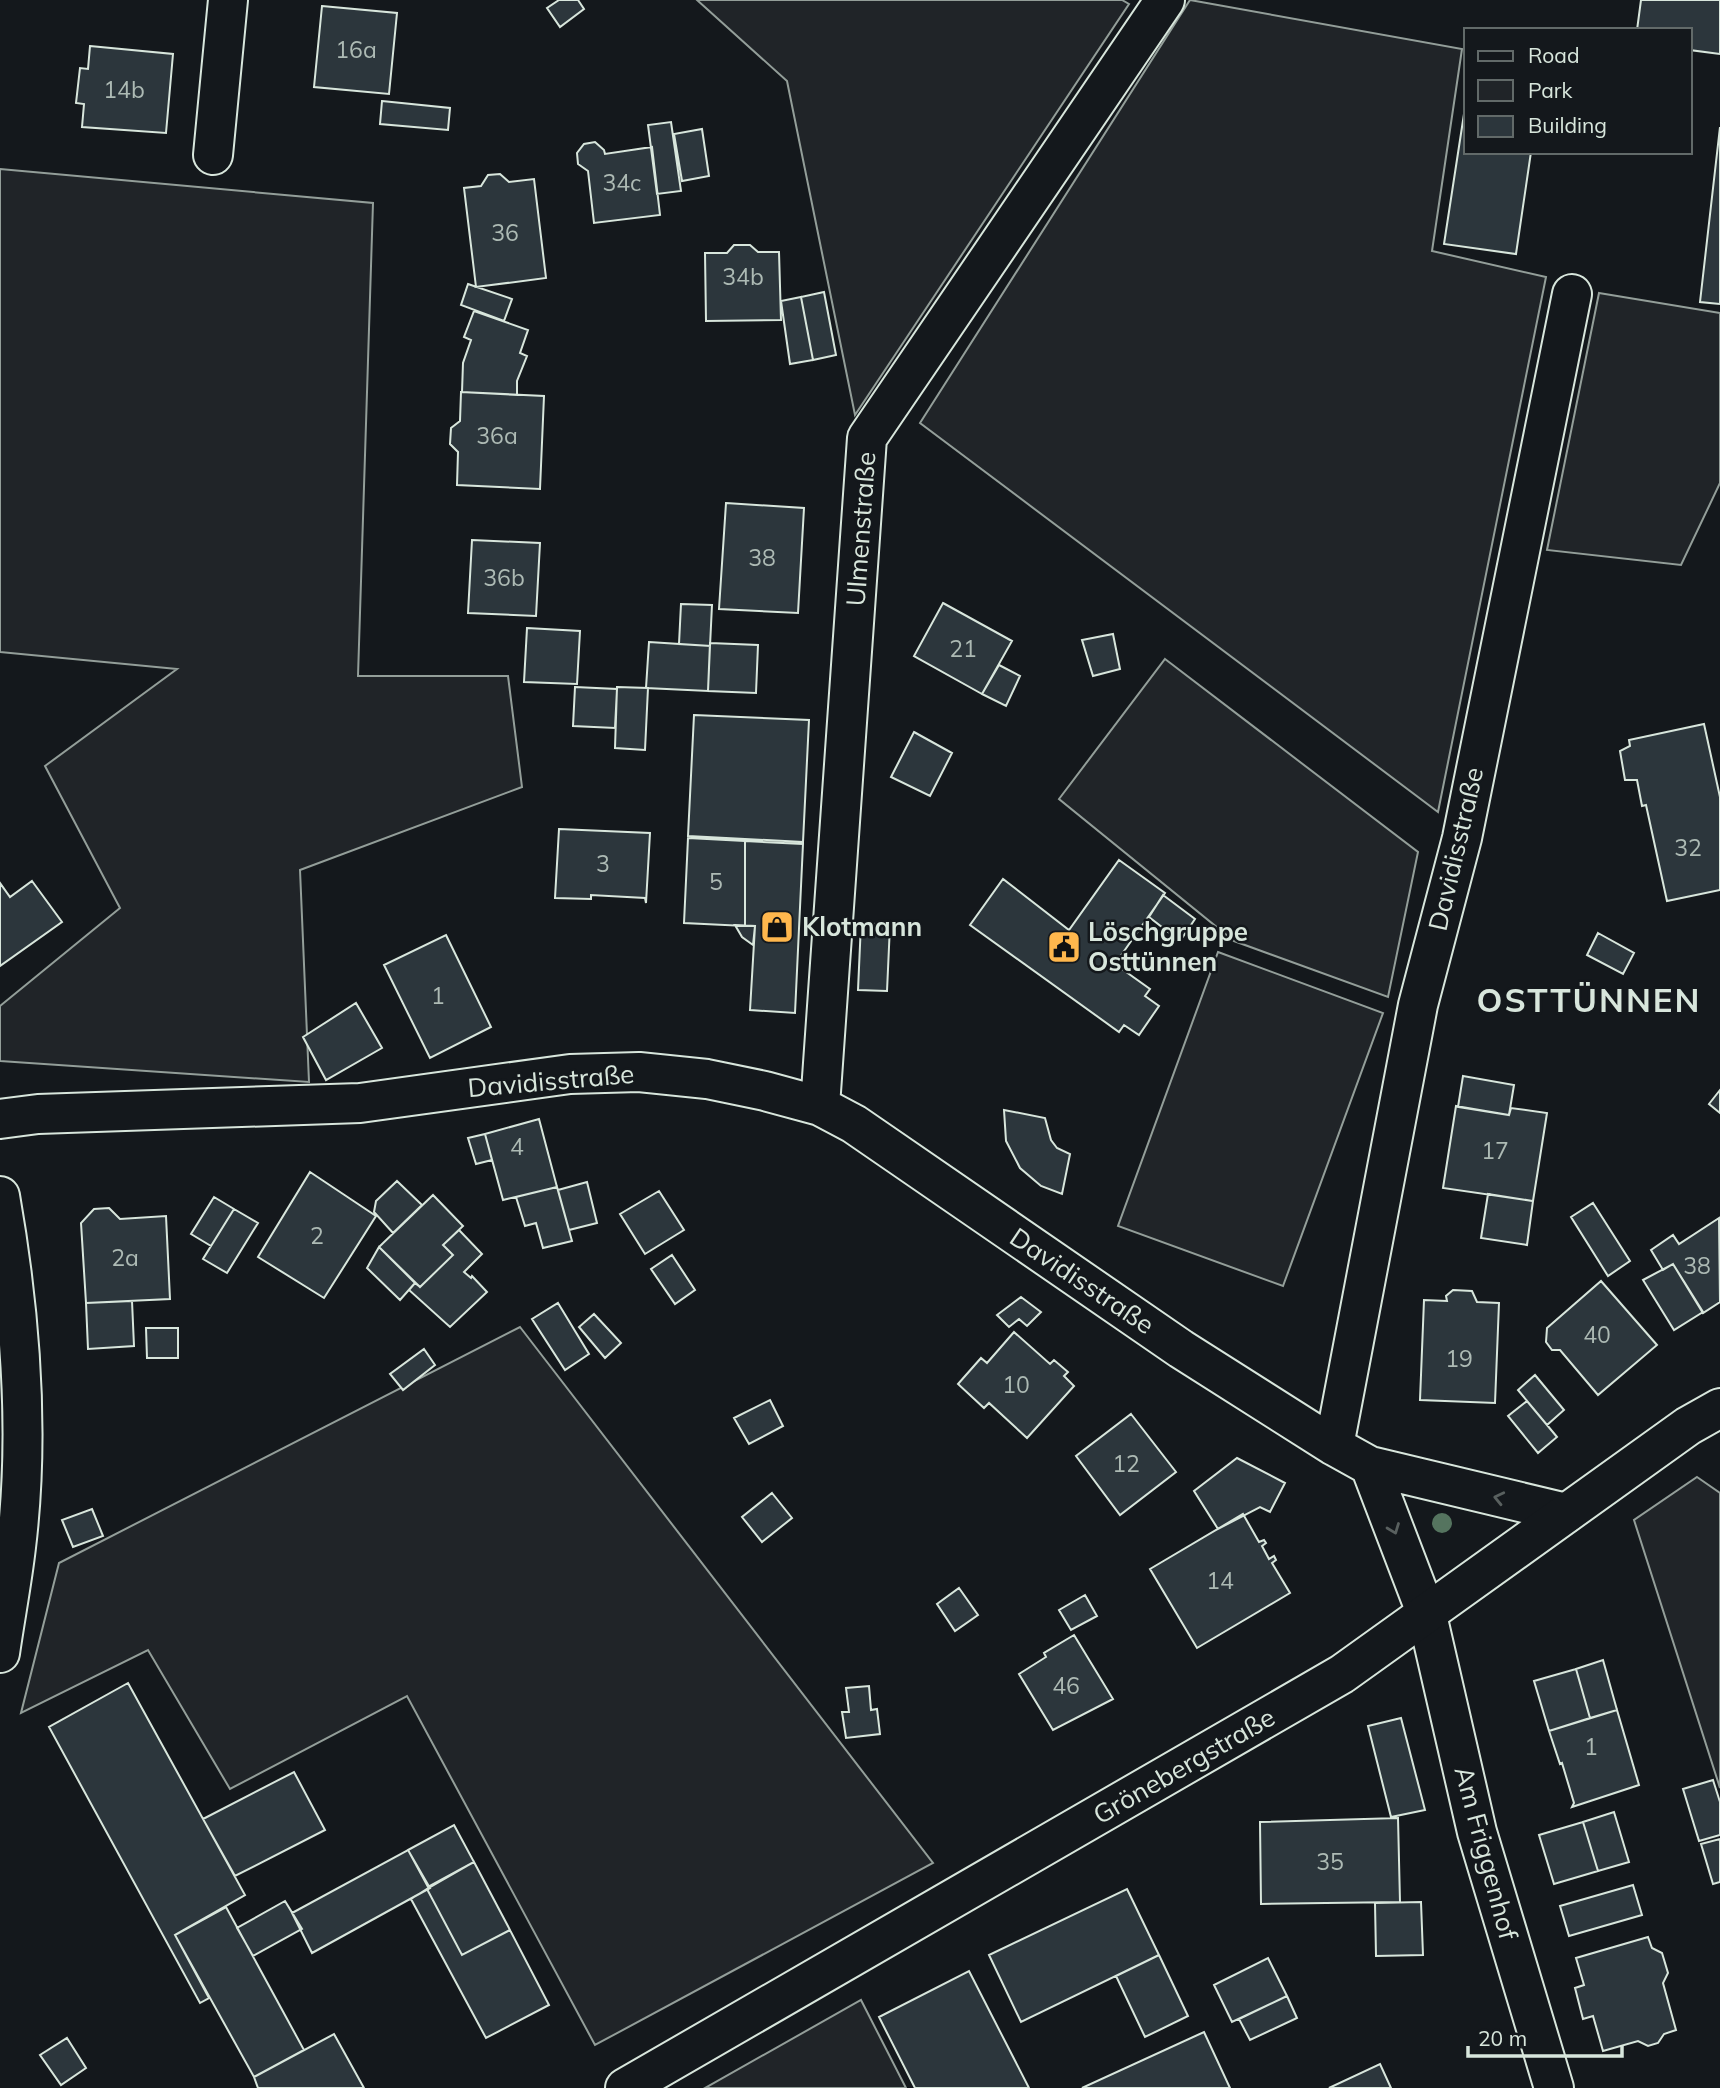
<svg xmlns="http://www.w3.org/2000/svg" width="1720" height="2088" font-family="Mulish,sans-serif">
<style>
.green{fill:#202428;stroke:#939e99;stroke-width:2}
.building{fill:#2c363c;stroke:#d8e6dc;stroke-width:2}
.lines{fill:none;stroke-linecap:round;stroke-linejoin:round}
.minor-casing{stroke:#d8e6dc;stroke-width:42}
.tertiary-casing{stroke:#d8e6dc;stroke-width:42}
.minor{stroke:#14181c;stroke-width:38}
.tertiary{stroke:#14181c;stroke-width:38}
.tree{fill:#55745f}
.oneway{stroke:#59605f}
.labels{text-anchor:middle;stroke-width:5;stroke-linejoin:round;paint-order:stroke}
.number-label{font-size:23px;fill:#adbab4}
.street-label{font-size:26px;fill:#d8e6dc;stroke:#14181c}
.poi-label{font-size:26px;font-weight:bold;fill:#d8e6dc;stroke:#14181c;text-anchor:start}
.district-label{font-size:33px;font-weight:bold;letter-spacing:2px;fill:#d8e6dc;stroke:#14181c}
</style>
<rect width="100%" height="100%" fill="#14181c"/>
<!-- green -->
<path class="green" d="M 697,0 L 1122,0 L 1129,4 L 855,415 L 787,81 Z
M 1190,0 L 1462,49 L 1432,251 L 1546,277 L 1438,812 L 920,423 Z
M 0,169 L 373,203 L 358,676 L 508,676 L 522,787 L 300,870 L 309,1082 L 0,1061 L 0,1006 L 120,908 L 45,766 L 177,669 L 0,652 Z
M 1599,293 L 1720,313 L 1720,483 L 1681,565 L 1547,550 Z
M 1165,659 L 1418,852 L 1388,997 L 1234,941 L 1059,799 Z
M 1218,952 L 1383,1013 L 1283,1286 L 1118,1226 Z
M 520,1327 L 933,1863 L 595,2045 L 407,1696 L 230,1789 L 148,1650 L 21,1713 L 59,1563 Z
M 1697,1477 L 1720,1493 L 1720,1788 L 1634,1520 Z
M 861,2000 L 906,2088 L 705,2088 Z"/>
<!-- building -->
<path class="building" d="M 559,0 L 578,0 L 584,9 L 560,27 L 547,8 Z
M 1641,0 L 1720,0 L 1720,54 L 1690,50 L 1690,30 L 1637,30 Z
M 322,6 L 397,13 L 389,94 L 314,87 Z
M 90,46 L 173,54 L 166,133 L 82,127 L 84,104 L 76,103 L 80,68 L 88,69 Z
M 382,101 L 450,108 L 448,130 L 380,124 Z
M 1466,101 L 1466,152 L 1531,152 L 1516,254 L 1444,244 Z
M 671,122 L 681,191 L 657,194 L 648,125 Z
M 1720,127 L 1720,304 L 1700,302 Z
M 702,129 L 709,176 L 682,181 L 674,134 Z
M 595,142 L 604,150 L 605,154 L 652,147 L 660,215 L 594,223 L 588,171 L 578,164 L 577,153 L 584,144 Z
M 500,174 L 509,182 L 534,179 L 546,278 L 476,287 L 464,188 L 481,186 L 488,175 Z
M 734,245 L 750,245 L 758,252 L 779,252 L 781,320 L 706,321 L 705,253 L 727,253 Z
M 468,284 L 512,299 L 504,321 L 461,305 Z
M 824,292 L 836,355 L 813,360 L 801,297 Z
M 801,297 L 813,360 L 790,364 L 781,301 Z
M 474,311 L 528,330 L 520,353 L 527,356 L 517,381 L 517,395 L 462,392 L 463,363 L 471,340 L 464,337 Z
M 461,392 L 544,396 L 540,489 L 457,485 L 458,452 L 450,444 L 451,428 L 460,421 Z
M 726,503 L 804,508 L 798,613 L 719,609 Z
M 472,540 L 540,543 L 536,616 L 468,613 Z
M 943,603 L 1012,641 L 982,694 L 914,656 Z
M 681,604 L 712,605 L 710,646 L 679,644 Z
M 527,628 L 580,631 L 577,684 L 524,682 Z
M 1113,634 L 1120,669 L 1093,676 L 1082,640 Z
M 649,642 L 710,646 L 708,691 L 646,688 Z
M 710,643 L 758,645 L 756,693 L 708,691 Z
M 999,665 L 1020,676 L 1006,706 L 982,694 Z
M 575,687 L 617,689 L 615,728 L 573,726 Z
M 617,687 L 648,688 L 645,750 L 615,748 Z
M 694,715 L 809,720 L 803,842 L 688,836 Z
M 1704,724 L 1720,797 L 1720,890 L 1667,901 L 1646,805 L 1642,806 L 1637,780 L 1625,780 L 1620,751 L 1630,746 L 1629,740 Z
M 914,732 L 952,753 L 930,796 L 891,777 Z
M 559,829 L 650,833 L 646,903 L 645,898 L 591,895 L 591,899 L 555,898 Z
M 688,838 L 745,841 L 745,926 L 684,923 Z
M 745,841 L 803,844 L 795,1013 L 750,1010 L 755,926 L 745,926 Z
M 1119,860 L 1165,893 L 1115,964 L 1150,989 L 1145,996 L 1159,1006 L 1139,1035 L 1124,1025 L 1119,1032 L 970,925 L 1003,879 L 1069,930 Z
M 32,881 L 62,922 L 0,966 L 0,883 L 10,897 Z
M 1163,895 L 1195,919 L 1180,941 L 1149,917 Z
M 861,923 L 890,925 L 887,991 L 858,990 Z
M 735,925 L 755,926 L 753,945 L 742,937 Z
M 1598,933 L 1634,953 L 1623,974 L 1587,955 Z
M 446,935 L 491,1027 L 430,1058 L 384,965 Z
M 356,1003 L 382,1048 L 326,1080 L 303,1037 Z
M 1463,1076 L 1514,1085 L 1509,1115 L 1458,1107 Z
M 1720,1090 L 1720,1113 L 1709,1104 Z
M 1456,1106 L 1509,1115 L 1511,1108 L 1547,1113 L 1533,1201 L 1443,1188 Z
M 1004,1110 L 1045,1118 L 1051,1140 L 1057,1148 L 1070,1154 L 1062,1194 L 1041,1186 L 1020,1168 L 1006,1141 Z
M 539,1119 L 557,1187 L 503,1200 L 485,1134 Z
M 485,1134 L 492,1160 L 476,1164 L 468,1138 Z
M 310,1172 L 376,1216 L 324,1298 L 258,1257 Z
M 397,1181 L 422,1205 L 393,1233 L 374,1212 L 376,1201 Z
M 587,1182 L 597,1223 L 569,1230 L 558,1190 Z
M 557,1187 L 572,1241 L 543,1248 L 536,1223 L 525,1226 L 516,1197 Z
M 659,1191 L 684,1230 L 645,1254 L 620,1214 Z
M 1488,1194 L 1533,1201 L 1527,1245 L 1481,1238 Z
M 433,1195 L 463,1226 L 443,1245 L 453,1255 L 420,1287 L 379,1247 Z
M 214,1197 L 234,1209 L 211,1246 L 191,1234 Z
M 1593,1203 L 1630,1261 L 1608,1276 L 1571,1217 Z
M 109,1208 L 120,1219 L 166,1216 L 170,1299 L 86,1303 L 81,1223 L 94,1209 Z
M 234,1209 L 258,1223 L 227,1273 L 203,1259 Z
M 1719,1218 L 1720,1302 L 1703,1313 L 1673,1264 L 1663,1270 L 1651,1250 L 1673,1235 L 1679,1244 Z
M 459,1230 L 482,1254 L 464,1272 L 471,1278 L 472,1276 L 487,1292 L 450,1327 L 409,1290 L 415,1283 L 420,1287 L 453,1255 L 443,1245 Z
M 379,1247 L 415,1283 L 400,1300 L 367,1268 Z
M 672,1255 L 695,1290 L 675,1304 L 651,1269 Z
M 1673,1264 L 1703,1312 L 1674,1330 L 1643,1280 Z
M 1601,1281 L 1657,1345 L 1598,1395 L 1560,1350 L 1552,1350 L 1546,1342 L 1547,1328 Z
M 1453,1290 L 1472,1291 L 1477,1302 L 1499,1303 L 1495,1403 L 1420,1400 L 1424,1300 L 1447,1301 L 1446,1296 Z
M 1021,1297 L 1041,1312 L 1027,1326 L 1019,1319 L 1009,1327 L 997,1315 Z
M 132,1301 L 134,1346 L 88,1349 L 86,1303 Z
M 558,1303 L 589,1354 L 565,1370 L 532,1319 Z
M 594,1314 L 621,1343 L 605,1358 L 579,1327 Z
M 146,1328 L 178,1328 L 178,1358 L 147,1358 Z
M 1014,1332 L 1050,1364 L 1054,1360 L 1068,1372 L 1064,1376 L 1074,1386 L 1027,1438 L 989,1403 L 984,1408 L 958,1384 L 981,1358 L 987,1363 Z
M 424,1349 L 435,1365 L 403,1390 L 390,1374 Z
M 1535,1375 L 1564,1410 L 1547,1425 L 1518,1390 Z
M 770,1400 L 783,1426 L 749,1444 L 734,1418 Z
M 1527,1401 L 1557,1437 L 1538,1453 L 1508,1416 Z
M 1131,1414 L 1176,1472 L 1120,1515 L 1076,1456 Z
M 1237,1458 L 1285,1483 L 1270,1512 L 1260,1507 L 1218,1529 L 1194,1491 Z
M 772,1493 L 792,1518 L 762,1542 L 742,1517 Z
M 92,1509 L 103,1536 L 73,1547 L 62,1520 Z
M 1243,1514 L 1259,1542 L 1264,1540 L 1266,1543 L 1262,1546 L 1269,1559 L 1274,1556 L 1276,1560 L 1272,1563 L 1290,1593 L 1197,1648 L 1150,1569 Z
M 959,1588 L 978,1615 L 955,1631 L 937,1604 Z
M 1085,1595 L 1097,1616 L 1071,1630 L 1059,1610 Z
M 1074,1635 L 1113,1699 L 1053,1730 L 1019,1674 L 1046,1657 L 1044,1653 Z
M 1603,1660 L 1617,1710 L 1590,1718 L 1576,1669 Z
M 1576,1669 L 1590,1718 L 1549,1731 L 1534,1681 Z
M 128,1683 L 245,1895 L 175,1935 L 209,1998 L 200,2003 L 49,1727 Z
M 869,1686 L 871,1710 L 877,1709 L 880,1734 L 846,1738 L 842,1712 L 849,1712 L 846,1688 Z
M 1617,1710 L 1639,1785 L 1572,1807 L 1574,1803 L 1562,1763 L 1560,1764 L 1549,1731 Z
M 1401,1718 L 1425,1810 L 1391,1817 L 1368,1726 Z
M 294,1772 L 325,1830 L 235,1876 L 203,1819 Z
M 1713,1780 L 1720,1802 L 1720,1835 L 1699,1841 L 1683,1789 Z
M 1614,1812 L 1629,1862 L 1598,1871 L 1583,1822 Z
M 1398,1818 L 1400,1902 L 1261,1904 L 1260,1822 Z
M 1583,1822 L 1598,1871 L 1554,1884 L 1539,1835 Z
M 454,1825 L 474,1862 L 428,1887 L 408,1850 Z
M 1720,1839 L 1720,1882 L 1713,1884 L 1701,1844 Z
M 408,1850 L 430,1888 L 312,1953 L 292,1913 Z
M 474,1862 L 510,1930 L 462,1955 L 427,1889 Z
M 1633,1885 L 1642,1915 L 1569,1936 L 1560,1906 Z
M 427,1889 L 462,1955 L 510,1930 L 549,2005 L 486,2038 L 411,1899 Z
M 1127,1889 L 1159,1955 L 1021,2022 L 989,1955 Z
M 285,1901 L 302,1929 L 253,1956 L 237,1928 Z
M 1421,1902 L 1423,1955 L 1376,1956 L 1375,1903 Z
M 226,1907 L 304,2050 L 254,2077 L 175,1935 Z
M 1648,1937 L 1652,1948 L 1662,1953 L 1668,1973 L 1663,1983 L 1676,2030 L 1664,2034 L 1658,2043 L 1648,2046 L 1638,2041 L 1603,2051 L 1593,2016 L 1583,2019 L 1575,1988 L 1584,1985 L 1576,1958 Z
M 1159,1955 L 1188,2016 L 1145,2037 L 1116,1976 Z
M 1268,1958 L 1287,1996 L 1232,2022 L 1214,1985 Z
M 969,1971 L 1029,2088 L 915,2088 L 879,2017 Z
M 1287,1996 L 1297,2018 L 1250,2040 L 1239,2019 Z
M 1204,2032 L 1230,2088 L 1082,2088 Z
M 334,2034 L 364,2088 L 258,2088 L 254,2077 Z
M 67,2038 L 86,2068 L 61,2085 L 40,2055 Z
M 1380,2064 L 1391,2088 L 1329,2088 Z"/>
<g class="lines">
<defs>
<path id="minor" d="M 213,155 L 228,0
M 820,1106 L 867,438 L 1165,0
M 0,1119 L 38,1114 L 360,1103 L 570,1074 L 639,1072 L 707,1079 L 765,1091 L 820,1106 L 854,1124 L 1181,1349 L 1334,1446 L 1370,1466 L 1566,1513
M 0,1196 C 20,1310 30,1432 16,1547 C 12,1582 5,1618 0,1653
M 1334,1446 L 1418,1005 L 1462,838 L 1572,294
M 1370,1466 L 1427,1615 L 1477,1832 L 1554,2088"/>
<path id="tertiary" d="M 625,2088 L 1342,1674 L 1688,1426 L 1720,1408"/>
</defs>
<!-- minor casing -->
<use href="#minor" class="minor-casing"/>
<!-- tertiary casing -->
<use href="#tertiary" class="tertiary-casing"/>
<!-- minor -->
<use href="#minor" class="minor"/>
<!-- tertiary -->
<use href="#tertiary" class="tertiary"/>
</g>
<!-- trees -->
<circle class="tree" cx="1442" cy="1523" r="10"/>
<!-- one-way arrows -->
<defs><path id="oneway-chevron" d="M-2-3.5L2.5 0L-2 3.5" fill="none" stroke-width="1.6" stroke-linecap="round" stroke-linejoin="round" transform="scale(1.75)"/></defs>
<g class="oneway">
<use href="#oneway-chevron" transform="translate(1499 1498) rotate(-167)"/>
<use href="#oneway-chevron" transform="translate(1394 1529) rotate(69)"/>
</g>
<!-- icons -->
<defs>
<symbol id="shop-square" viewBox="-11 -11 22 22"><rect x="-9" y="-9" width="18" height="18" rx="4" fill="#ffb74d" stroke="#14181c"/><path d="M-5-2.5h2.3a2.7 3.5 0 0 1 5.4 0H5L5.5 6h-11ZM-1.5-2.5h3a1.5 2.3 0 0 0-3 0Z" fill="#111"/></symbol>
<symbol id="civic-square" viewBox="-11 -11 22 22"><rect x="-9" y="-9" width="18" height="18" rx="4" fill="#ffb74d" stroke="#14181c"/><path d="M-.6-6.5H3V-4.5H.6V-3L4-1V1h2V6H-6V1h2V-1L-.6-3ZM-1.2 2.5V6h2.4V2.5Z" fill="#111"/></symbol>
</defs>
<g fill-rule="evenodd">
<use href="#shop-square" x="758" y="908" width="38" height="38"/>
<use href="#civic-square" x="1045" y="928" width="38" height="38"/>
</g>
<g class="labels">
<!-- number labels -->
<g class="number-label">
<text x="356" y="58">16a</text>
<text x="124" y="98">14b</text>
<text x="622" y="191">34c</text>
<text x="505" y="241">36</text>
<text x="743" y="285">34b</text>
<text x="497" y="444">36a</text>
<text x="762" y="566">38</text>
<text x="504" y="586">36b</text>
<text x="963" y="657">21</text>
<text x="1688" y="856">32</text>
<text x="603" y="872">3</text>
<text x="716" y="890">5</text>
<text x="438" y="1004">1</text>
<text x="517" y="1155">4</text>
<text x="1495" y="1159">17</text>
<text x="317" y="1244">2</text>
<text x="125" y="1266">2a</text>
<text x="1697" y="1274">38</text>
<text x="1597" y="1343">40</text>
<text x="1459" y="1367">19</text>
<text x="1016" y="1393">10</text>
<text x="1126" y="1472">12</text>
<text x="1220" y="1589">14</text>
<text x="1066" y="1694">46</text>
<text x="1591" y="1755">1</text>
<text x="1330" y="1870">35</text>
</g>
<!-- street labels -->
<g class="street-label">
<text transform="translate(861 529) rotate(-86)" y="9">Ulmenstraße</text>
<text transform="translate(1456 849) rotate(-77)" y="9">Davidisstraße</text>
<text transform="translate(551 1081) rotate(-5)" y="9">Davidisstraße</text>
<text transform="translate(1082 1281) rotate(34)" y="9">Davidisstraße</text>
<text transform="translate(1184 1766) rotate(-30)" y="9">Grönebergstraße</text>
<text transform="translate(1486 1853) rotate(75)" y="9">Am Friggenhof</text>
</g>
<!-- poi labels -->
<g class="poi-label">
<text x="802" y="936">Klotmann</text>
<text x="1088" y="941">Löschgruppe<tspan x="1088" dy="30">Osttünnen</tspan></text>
</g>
<!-- district labels -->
<g class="district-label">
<text x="1589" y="1012">OSTTÜNNEN</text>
</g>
</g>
<!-- legend -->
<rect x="1464" y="28" width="228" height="126" fill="#14181c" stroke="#626a69" stroke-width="2"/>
<rect x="1478" y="51" width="35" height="10" fill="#14181c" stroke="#626a69" stroke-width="2"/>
<text x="1528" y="63" font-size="21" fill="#d8e6dc">Road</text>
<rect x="1478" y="80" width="35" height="21" fill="#202428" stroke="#626a69" stroke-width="2"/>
<text x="1528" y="98" font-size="21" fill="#d8e6dc">Park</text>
<rect x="1478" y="116" width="35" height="21" fill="#2c363c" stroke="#626a69" stroke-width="2"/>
<text x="1528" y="133" font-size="21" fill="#d8e6dc">Building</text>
<!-- scale -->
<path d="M1468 2046v10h154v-10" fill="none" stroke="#d8e6dc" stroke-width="3.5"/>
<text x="1478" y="2046" font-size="21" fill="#d8e6dc" stroke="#14181c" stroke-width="5" paint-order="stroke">20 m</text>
</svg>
